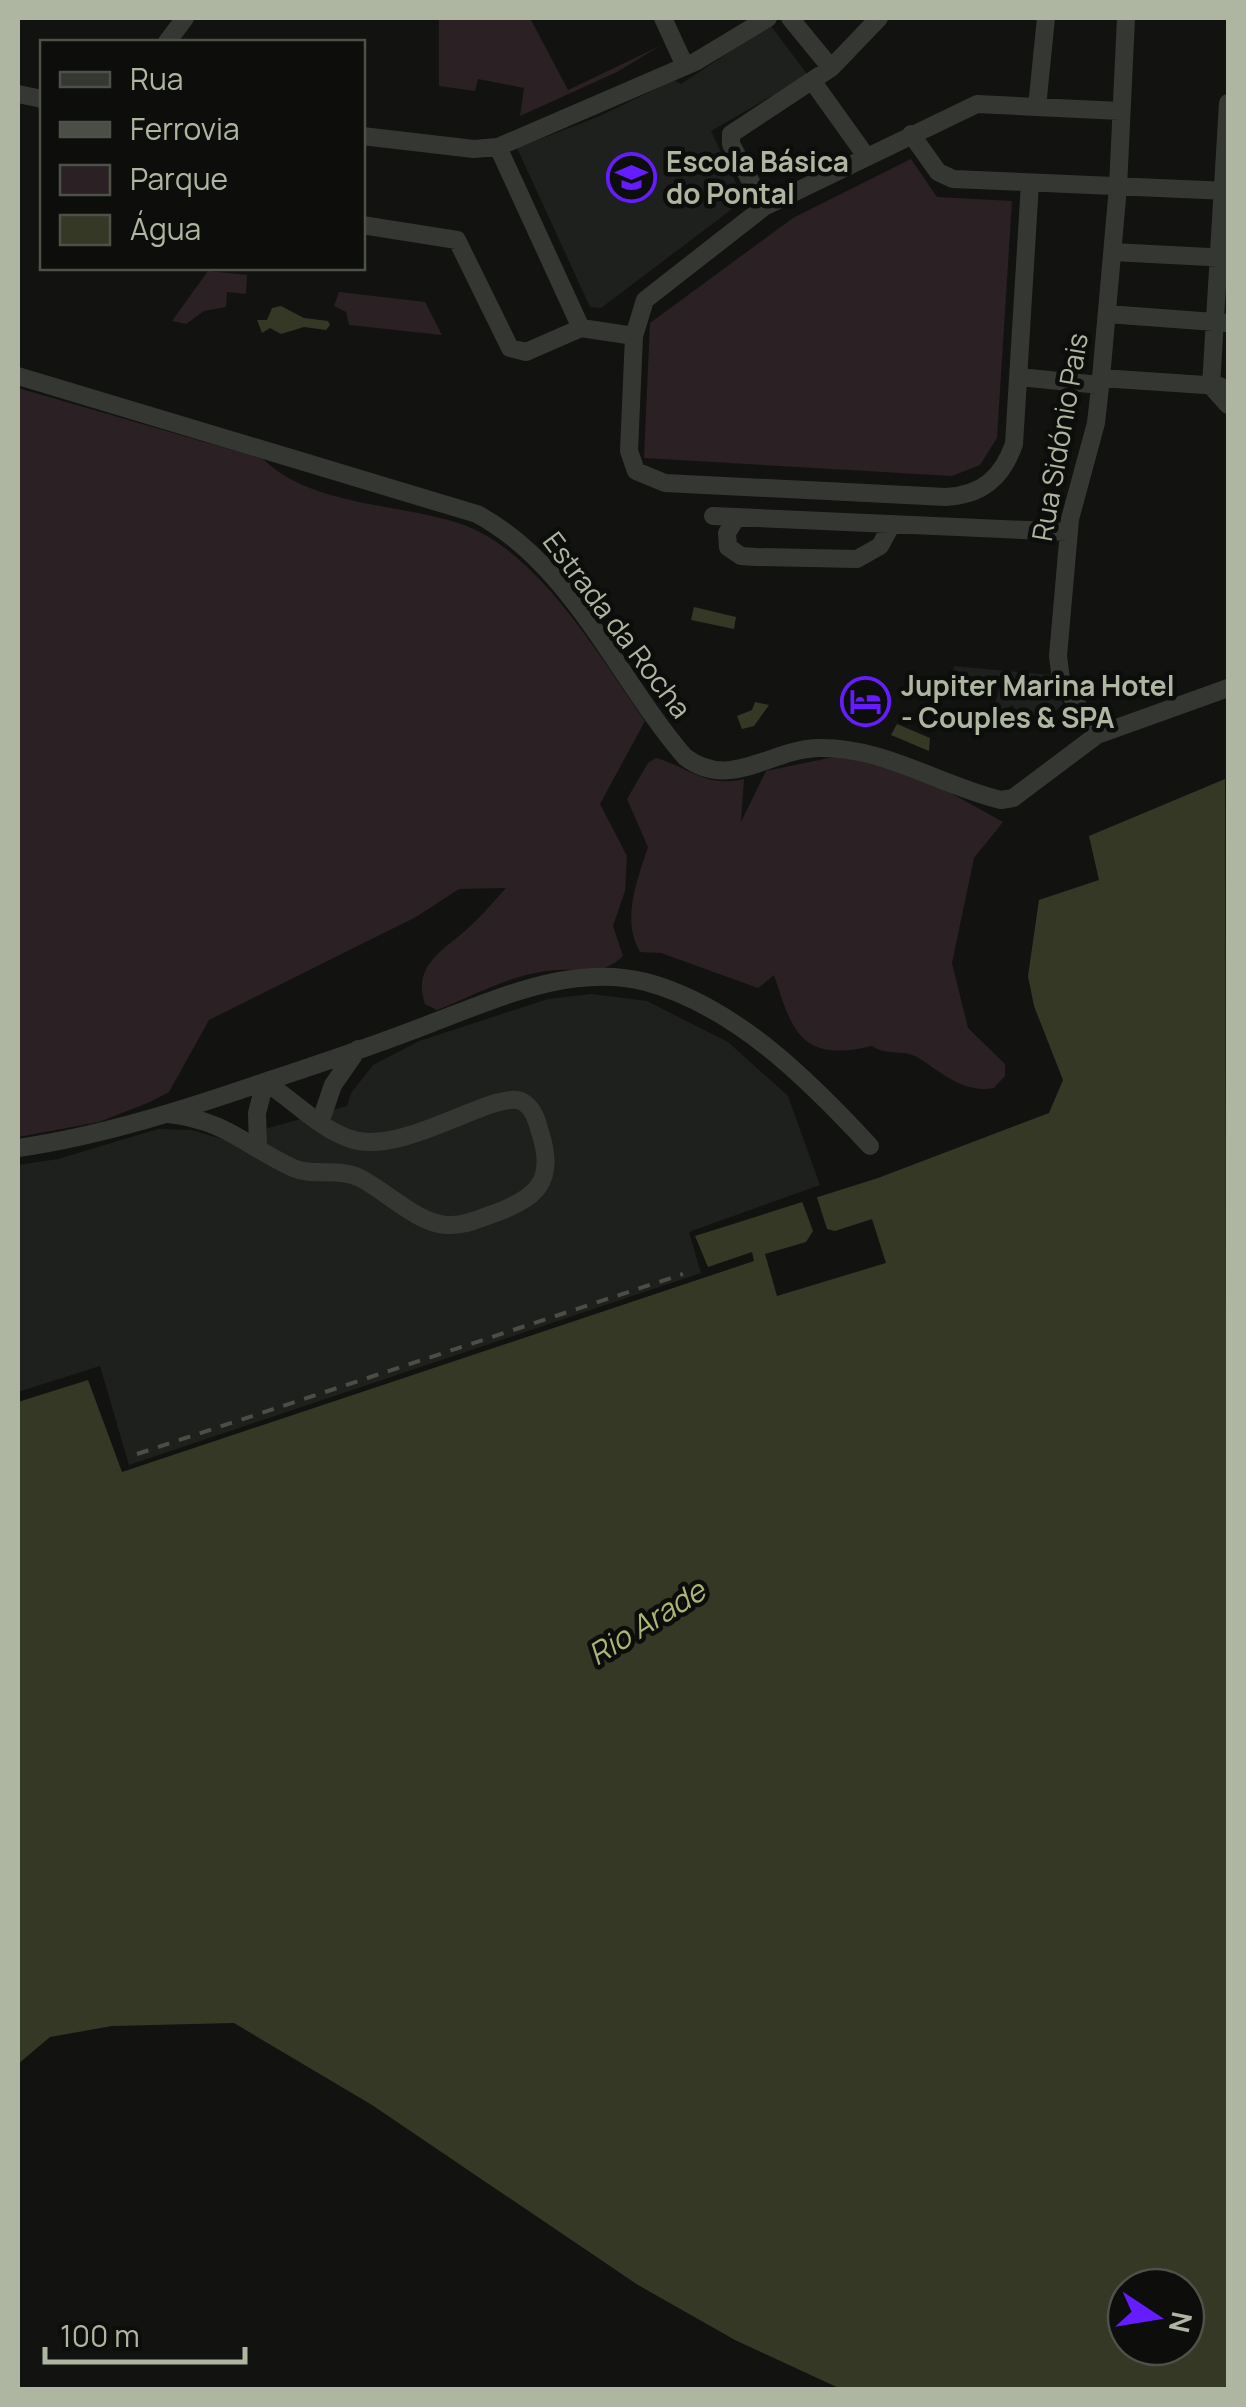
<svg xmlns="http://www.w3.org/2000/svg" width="1246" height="2407" font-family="Manrope,sans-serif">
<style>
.built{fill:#1e201d}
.green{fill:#2b2023}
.water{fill:#363826;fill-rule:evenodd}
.pier{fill:#121311}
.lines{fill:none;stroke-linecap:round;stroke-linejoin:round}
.minor{stroke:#353832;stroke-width:18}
.rail{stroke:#4a4e45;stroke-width:4;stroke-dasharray:12 10;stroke-linecap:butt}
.labels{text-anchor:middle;stroke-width:9;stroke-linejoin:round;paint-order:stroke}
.poi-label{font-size:28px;font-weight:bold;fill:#aeb5a1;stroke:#0d0e0c;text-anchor:start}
.street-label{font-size:28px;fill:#aeb5a1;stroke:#0d0e0c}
.water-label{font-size:30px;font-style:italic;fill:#adb574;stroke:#0d0e0c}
</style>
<rect width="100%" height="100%" fill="#121311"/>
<!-- built -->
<path class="built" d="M 770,25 L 808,75 L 711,131 L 744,200 L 601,308 L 590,307 L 517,148 L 600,116 L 674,80 L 681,84 Z
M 954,666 L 1051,675 L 1063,704 L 1046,720 L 1038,712 L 1027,722 L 1012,705 L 1004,712 L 995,704 L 1001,685 L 953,675 Z
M 591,994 L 647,1001 L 728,1042 L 788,1096 L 820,1185 L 689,1232 L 701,1273 L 129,1465 L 100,1366 L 18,1392 L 18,1165 L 58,1159 L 158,1129 L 192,1130 L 225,1140 L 347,1106 L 351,1093 L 373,1065 L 419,1041 L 548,999 Z"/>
<!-- green -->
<path class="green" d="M 439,18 L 530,18 L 568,90 L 660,46 L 617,72 L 520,116 L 524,88 L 478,79 L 475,91 L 439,86 Z
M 911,159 L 937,197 L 1012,201 L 997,438 L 980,465 L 952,476 L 644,458 L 650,323 L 793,218 Z
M 208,271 L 247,275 L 246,294 L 227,292 L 226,307 L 204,311 L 186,324 L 172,321 Z
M 339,292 L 425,302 L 442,335 L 349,325 L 346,312 L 334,306 Z
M 18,388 L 263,459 C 311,506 396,503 458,523 C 537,548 599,656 645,721 L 600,804 L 627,856 L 625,891 L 613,926 L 623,956 C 602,977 583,968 557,970 C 516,972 475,995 437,1010 L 425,1004 C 412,965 443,951 467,929 C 481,917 493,902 506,888 L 459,889 L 416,917 L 209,1020 L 169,1092 L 150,1102 L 99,1122 L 18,1137 Z
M 839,756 L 922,777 L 1003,822 L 974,858 L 952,963 L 968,1028 L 1005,1064 L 1005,1076 L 994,1088 C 963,1094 940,1071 917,1057 C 902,1049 885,1056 872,1046 C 803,1062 793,1035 774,975 L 758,988 L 661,953 L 640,952 C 621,920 637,881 648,847 L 627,799 L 648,763 L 656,758 C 690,768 706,788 744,779 L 741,822 L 766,771 Z"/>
<!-- water -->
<path class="water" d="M 281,306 L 304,318 L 328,321 L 330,325 L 326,330 L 304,327 L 281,334 L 270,328 L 262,333 L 257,320 L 267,320 L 272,308 Z
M 694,607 L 736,617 L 734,629 L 691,620 Z
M 755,702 L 769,705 L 754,726 L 742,729 L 737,716 L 752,710 Z
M 897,724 L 930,738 L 929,751 L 891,735 Z
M 1225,779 L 1228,2389 L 841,2389 L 735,2340 L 638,2285 L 372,2105 L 234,2023 L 112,2026 L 50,2037 L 18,2064 L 18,1402 L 88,1380 L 122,1472 L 754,1261 L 752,1252 L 708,1267 L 695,1236 L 878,1178 L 1049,1113 L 1063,1080 L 1034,1006 L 1028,976 L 1039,900 L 1099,880 L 1089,836 ZM 1126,2287 L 1186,2287 L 1186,2347 L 1126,2347 Z"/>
<!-- pier -->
<path class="pier" d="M 815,1191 L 827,1229 L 835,1231 L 872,1219 L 886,1263 L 777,1296 L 765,1254 L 806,1242 L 813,1231 L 800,1196 Z"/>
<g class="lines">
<!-- minor -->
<path class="minor" d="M 663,18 L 685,66
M 790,18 L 831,68
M 167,42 L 185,18
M 813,82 L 866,156
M 18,94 L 42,99
M 1228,103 L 1211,386 L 1228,405
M 1037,107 L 1046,18
M 911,134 L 938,172 L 953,179 L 1228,191
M 362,136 L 474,149 L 498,147 L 695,62 L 768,18
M 498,147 L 581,328
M 1030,183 L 1014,444 C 1002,478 982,495 946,497 L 665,483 L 636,471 L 629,451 L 634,336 L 645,300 L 764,207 L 977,104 L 1120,111
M 764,207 L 731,144 L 731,134 L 831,68 L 879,18
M 362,225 L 457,240 L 510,348 L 526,352 L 581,328
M 1113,252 L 1228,258
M 1107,314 L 1228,323
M 581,328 L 634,336
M 18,376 L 477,514 C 572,565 617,678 685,757 C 730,791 769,750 817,748 C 883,746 939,785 1001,800 L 1013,798 L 1097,735 L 1228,688
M 1019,377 L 1100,385
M 1101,378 L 1220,386
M 713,516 L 1069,532
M 737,517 L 727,533 L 728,547 L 741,556 L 756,557 L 857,559 L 880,546 L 892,524
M 1097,735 L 1061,680 L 1058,656 L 1070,519 L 1096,423 L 1101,378 L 1118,187 L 1126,18
M 169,1114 C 227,1121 244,1145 293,1168 C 314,1177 338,1167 360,1178 C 386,1191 417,1223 446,1225 C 462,1226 476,1220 490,1215 C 535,1199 557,1183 540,1132 C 537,1120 533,1107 521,1101 C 495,1090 406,1154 354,1140 C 320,1130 295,1101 265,1082
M 320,1123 L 333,1085 L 358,1049
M 258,1146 L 257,1113 L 265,1082
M 18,1148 C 101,1136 186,1109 267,1081 C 322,1063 378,1044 432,1023 C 498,998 574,963 646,982 C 735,1006 809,1080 870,1146"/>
<!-- rail -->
<path class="rail" d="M 137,1454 L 683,1274"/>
</g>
<!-- icons -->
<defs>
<symbol id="school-ring" viewBox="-11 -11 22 22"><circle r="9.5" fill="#0d0e0c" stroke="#651dff" stroke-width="1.5"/><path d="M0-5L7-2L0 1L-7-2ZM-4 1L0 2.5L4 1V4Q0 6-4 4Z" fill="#651dff"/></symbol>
<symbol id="hotel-ring" viewBox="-11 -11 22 22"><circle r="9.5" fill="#0d0e0c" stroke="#651dff" stroke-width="1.5"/><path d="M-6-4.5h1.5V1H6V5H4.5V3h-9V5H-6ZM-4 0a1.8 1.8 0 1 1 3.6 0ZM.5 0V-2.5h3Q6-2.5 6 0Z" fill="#651dff"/></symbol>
</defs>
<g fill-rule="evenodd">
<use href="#school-ring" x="604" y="150" width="55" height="55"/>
<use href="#hotel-ring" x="838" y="674" width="55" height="55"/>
</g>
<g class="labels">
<!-- poi labels -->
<g class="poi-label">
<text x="666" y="172">Escola Básica<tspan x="666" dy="32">do Pontal</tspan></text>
<text x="901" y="696">Jupiter Marina Hotel<tspan x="901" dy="32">- Couples &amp; SPA</tspan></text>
</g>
<!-- street labels -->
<g class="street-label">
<text transform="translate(1060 437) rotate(-80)" y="10">Rua Sidónio Pais</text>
<text transform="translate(617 625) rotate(53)" y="10">Estrada da Rocha</text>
</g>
<!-- water labels -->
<g class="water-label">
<text transform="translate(647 1623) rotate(-32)" y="10">Rio Arade</text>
</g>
</g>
<!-- border -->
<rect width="1246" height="2407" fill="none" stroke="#aeb5a1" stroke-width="40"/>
<!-- legend -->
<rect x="40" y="40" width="325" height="230" fill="#0d0e0c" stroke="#4d5148" stroke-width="2.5"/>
<rect x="60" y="72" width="50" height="15" fill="#353832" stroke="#4d5148" stroke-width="2.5"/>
<text x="130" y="90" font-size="30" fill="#aeb5a1">Rua</text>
<rect x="60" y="122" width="50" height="15" fill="#4a4e45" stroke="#4d5148" stroke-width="2.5"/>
<text x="130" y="140" font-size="30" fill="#aeb5a1">Ferrovia</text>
<rect x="60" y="165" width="50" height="30" fill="#2b2023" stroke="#4d5148" stroke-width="2.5"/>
<text x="130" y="190" font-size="30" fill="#aeb5a1">Parque</text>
<rect x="60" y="215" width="50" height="30" fill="#363826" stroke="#4d5148" stroke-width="2.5"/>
<text x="130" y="240" font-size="30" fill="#aeb5a1">Água</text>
<!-- north arrow -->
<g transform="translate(1156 2317) rotate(102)"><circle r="48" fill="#0d0e0c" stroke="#4d5148" stroke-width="2.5"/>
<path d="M0-8L18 38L0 25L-18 38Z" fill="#651dff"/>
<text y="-15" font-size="28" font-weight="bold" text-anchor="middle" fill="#aeb5a1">N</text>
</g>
<!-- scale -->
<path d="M45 2347v15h200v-15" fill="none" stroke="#aeb5a1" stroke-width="5"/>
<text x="60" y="2347" font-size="30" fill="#aeb5a1" stroke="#0d0e0c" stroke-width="8" paint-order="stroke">100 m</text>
</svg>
